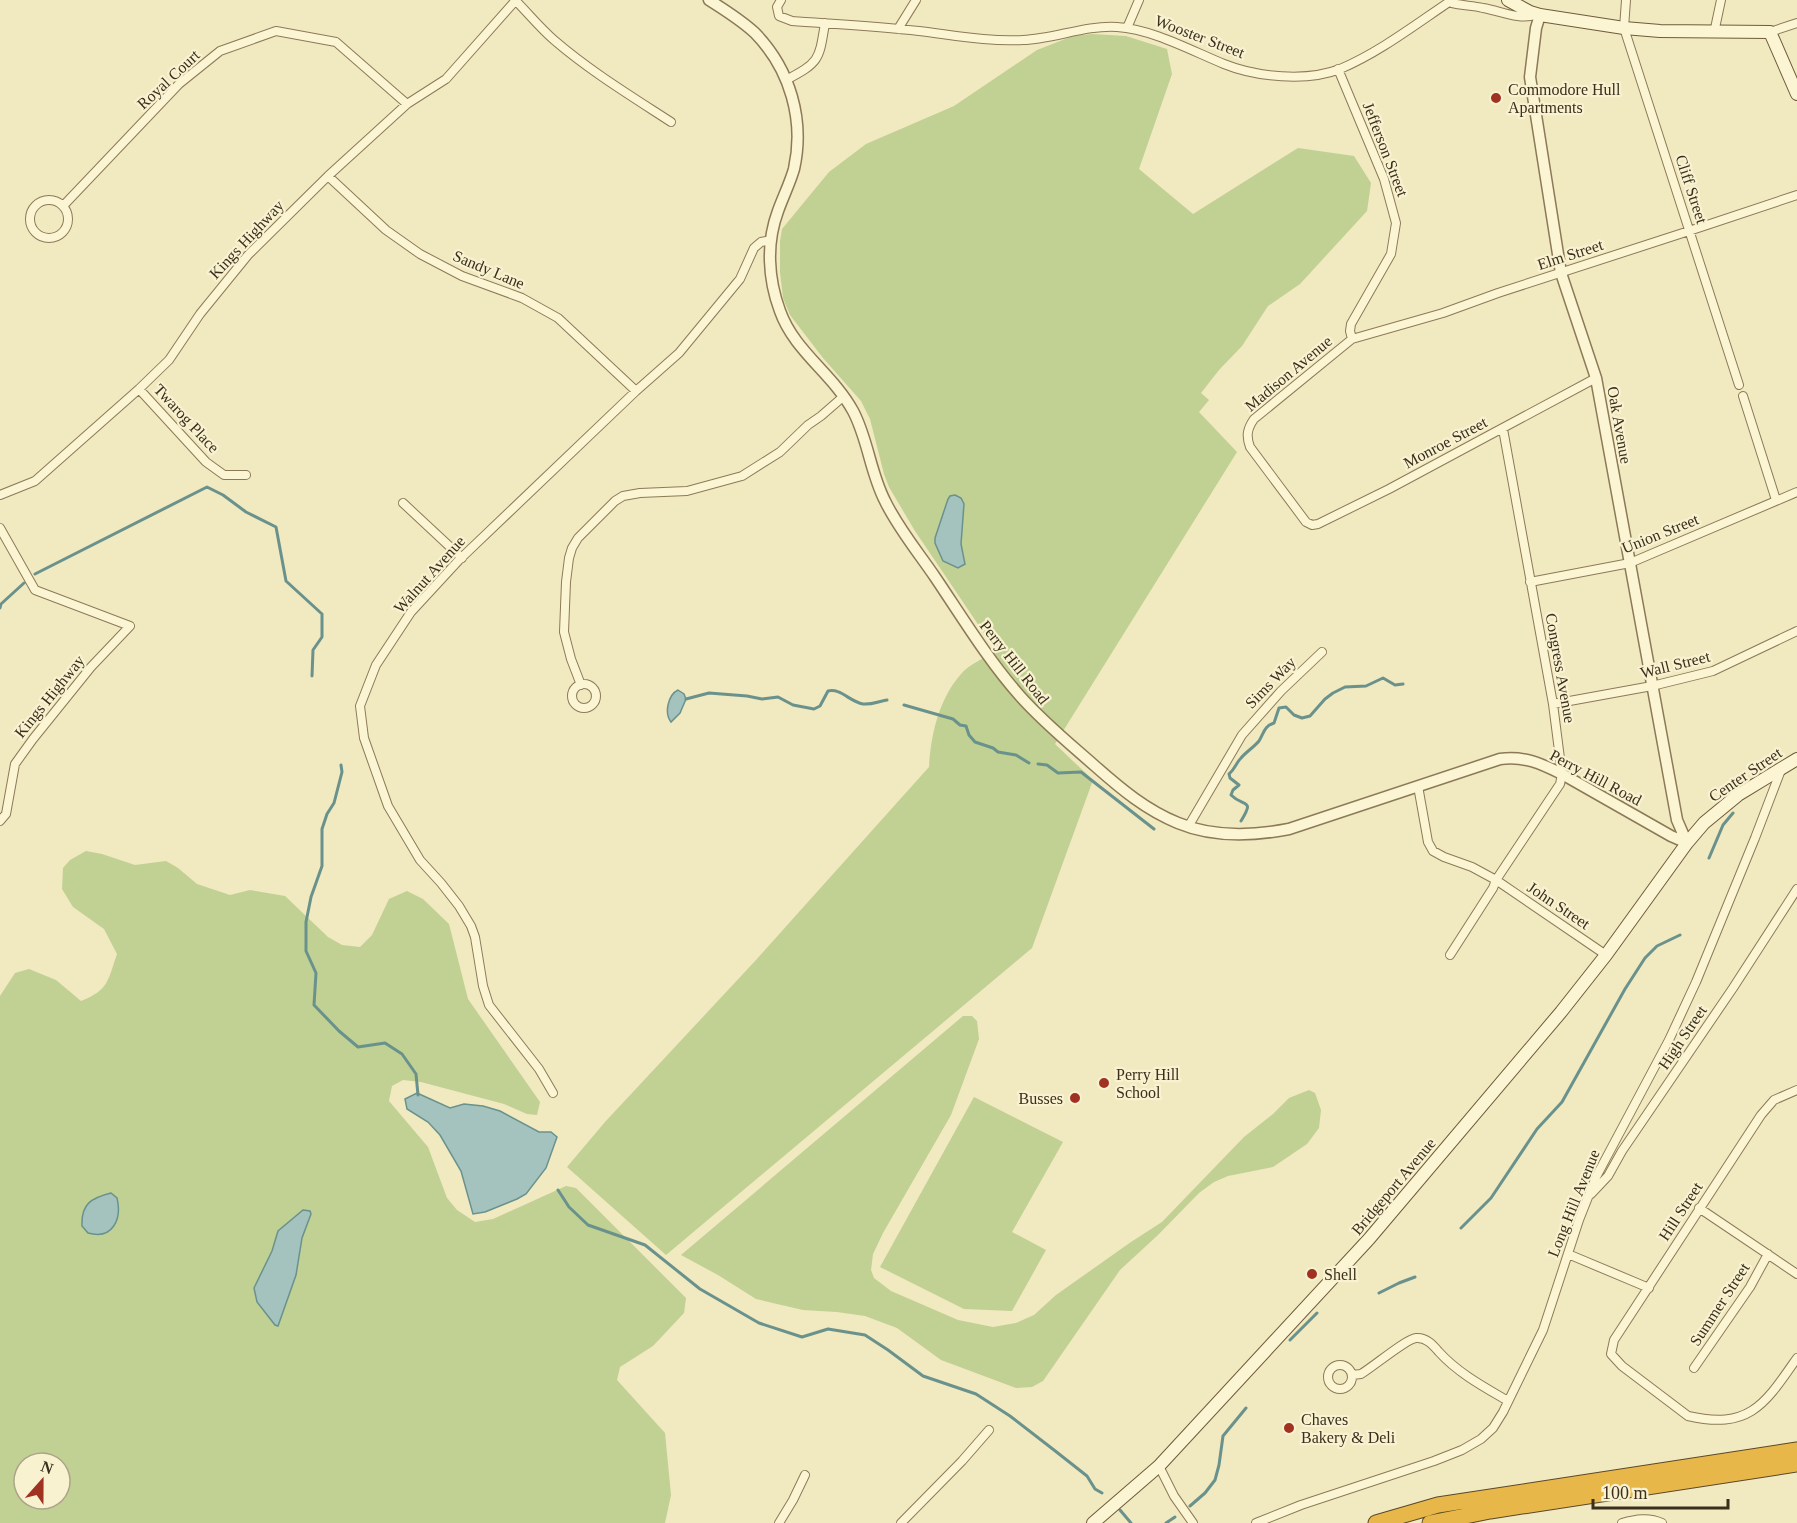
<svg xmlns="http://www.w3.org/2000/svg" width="1797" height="1523" font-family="Georgia,serif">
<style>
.green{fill:#c1d093;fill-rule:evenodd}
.water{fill:#a4c3be;stroke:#6a928d;stroke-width:1.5}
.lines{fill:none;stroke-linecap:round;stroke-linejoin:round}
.stream{stroke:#6a928d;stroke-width:3}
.minor-casing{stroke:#8c7a57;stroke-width:10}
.tertiary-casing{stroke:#8c7a57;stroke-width:13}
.secondary-casing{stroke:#6e5b3a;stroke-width:14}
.motorway-casing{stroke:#59472b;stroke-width:17}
.minor{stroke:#fbf5d4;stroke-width:8}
.tertiary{stroke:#fbf5d4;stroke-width:10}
.secondary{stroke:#fbf5d4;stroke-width:12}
.motorway{stroke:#e8b74a;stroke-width:15}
.poi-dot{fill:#a03222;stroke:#f8f2d1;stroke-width:2}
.labels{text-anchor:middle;stroke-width:4.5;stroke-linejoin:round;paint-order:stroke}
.street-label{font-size:16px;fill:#3b2f1c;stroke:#f8f2d1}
.poi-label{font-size:16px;fill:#3b2f1c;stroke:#f8f2d1;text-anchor:start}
</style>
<rect width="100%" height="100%" fill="#f1e9c0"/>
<!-- green -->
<path class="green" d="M 1092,34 L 1126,36 L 1167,49 L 1172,74 L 1139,169 L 1193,214 L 1298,148 L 1354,156 L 1371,183 L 1367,211 L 1300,284 L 1268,306 L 1242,346 L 1219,370 L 1201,393 L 1209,400 L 1199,412 L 1237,452 L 1055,744 L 1093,780 L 1032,948 L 666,1255 L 567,1167 L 605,1122 L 756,960 L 929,767 C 931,734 939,699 961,674 C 969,664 985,658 996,651 L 915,531 L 889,487 L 884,474 L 870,419 L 861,401 L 823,358 L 790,315 L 783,298 L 780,272 L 780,241 L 782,229 L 829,172 L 866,144 L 954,106 L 1037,50 L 1073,36 Z
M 86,851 L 102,854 L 135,865 L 166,861 L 178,868 L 197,884 L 230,895 L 250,890 L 285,896 L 328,937 L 342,945 L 360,947 L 372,935 L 389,899 L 407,891 L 423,899 L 449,924 L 468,999 L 540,1102 L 537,1115 L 527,1114 L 504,1104 L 421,1082 L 403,1080 L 392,1086 L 389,1101 L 428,1147 L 447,1198 L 457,1210 L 475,1222 L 493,1219 L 566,1186 L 576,1188 L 686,1298 L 684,1313 L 653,1346 L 620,1367 L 617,1380 L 665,1433 L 671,1495 L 665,1523 L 0,1523 L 0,996 L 15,973 L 29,969 L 56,980 L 81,1001 C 109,990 108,980 117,954 L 104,929 L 73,907 L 62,889 L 63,868 L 70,860 ZM 24,1463 L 60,1463 L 60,1499 L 24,1499 Z
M 963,1016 L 972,1016 L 977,1021 L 979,1039 L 951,1115 L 883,1233 L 873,1254 L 871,1270 L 874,1278 L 891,1291 L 958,1320 L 993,1327 L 1016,1323 L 1034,1315 L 1056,1295 L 1131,1242 L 1162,1222 L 1244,1137 L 1273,1114 L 1289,1098 L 1309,1090 L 1315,1093 L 1321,1110 L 1319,1128 L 1307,1144 L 1273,1167 L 1228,1176 L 1214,1182 L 1199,1193 L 1158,1235 L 1120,1270 L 1043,1381 L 1032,1387 L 1016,1388 L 941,1360 L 897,1328 L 865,1316 L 837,1312 L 803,1310 L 756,1299 L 718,1275 L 681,1255 Z
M 974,1097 L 1063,1142 L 1012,1232 L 1046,1250 L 1012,1311 L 964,1309 L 880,1267 Z"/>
<!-- water -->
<path class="water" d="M 955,495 L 961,498 L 964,504 L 961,544 L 965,564 L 958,568 L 943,561 L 935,543 L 935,538 L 948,499 L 950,496 Z
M 678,690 L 684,694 L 686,699 L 680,713 L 671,722 C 664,713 668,695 678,690 Z
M 417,1093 L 450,1108 L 464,1104 L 483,1106 L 500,1111 L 539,1132 L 551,1132 L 557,1137 L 546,1168 L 526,1194 L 517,1199 L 485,1212 L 473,1214 L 461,1171 L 440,1135 L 428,1122 L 407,1109 L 405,1099 Z
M 111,1193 L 117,1198 C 122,1219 113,1240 88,1233 L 82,1226 C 81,1204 91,1198 111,1193 Z
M 303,1210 L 310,1211 L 311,1214 L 302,1238 L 296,1275 L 278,1326 L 275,1325 L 257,1302 L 254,1288 L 272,1251 L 278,1231 Z"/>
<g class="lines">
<!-- stream -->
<path class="stream" d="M 35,574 L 207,487 L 223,495 L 246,512 L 276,527 L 286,581 L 322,614 L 322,637 L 313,650 L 312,676
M 0,608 L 1,604 L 24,583
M 686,699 L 709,693 L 747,696 L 762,699 L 778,697 L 793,705 L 814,709 L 820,706 L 828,691 C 841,688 850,702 863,704 C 872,705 879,701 887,700
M 904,705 L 953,719 L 960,725 L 966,726 L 969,735 L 975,742 L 993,748 L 998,752 L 1016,755 L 1029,763
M 1038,764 L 1047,765 L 1058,773 L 1081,772 L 1154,829
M 341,765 L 342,772 L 334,803 L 327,814 L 322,829 L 322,866 L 311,897 L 306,922 L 306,951 L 316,973 L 314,1005 L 339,1031 L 358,1047 L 385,1043 L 402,1054 L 416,1074 L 418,1095
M 1241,821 C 1255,798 1244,808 1231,795 L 1233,790 L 1239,785 L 1230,778 L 1229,774 C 1235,769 1236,763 1241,758 C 1246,752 1254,747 1259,741 C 1264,733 1264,726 1274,723 L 1279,708 L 1286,707 L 1294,715 L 1302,718 L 1310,716 L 1325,699 L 1333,693 L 1345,687 L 1366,686 L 1383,678 L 1395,685 L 1403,684
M 1709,858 L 1723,825 L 1733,813
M 558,1190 L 569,1207 L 588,1225 L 645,1245 L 700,1289 L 759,1323 L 802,1337 L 828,1329 L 865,1335 L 888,1350 L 923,1376 L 976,1394 L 1010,1416 L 1054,1450 L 1087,1476 L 1095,1489 L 1102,1493
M 1461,1228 L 1491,1198 L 1537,1129 L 1562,1102 L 1625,989 L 1645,958 L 1657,946 L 1680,935
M 1379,1293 L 1399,1283 L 1415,1277
M 1290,1340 L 1317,1313
M 1190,1506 L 1205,1493 L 1215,1480 L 1219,1465 L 1223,1436 L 1246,1408
M 1120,1510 L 1131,1523
M 1166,1523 L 1175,1517"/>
<defs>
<path id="minor" d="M 515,0 C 528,13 540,28 554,40 C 590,71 631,96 671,122
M 781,0 L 777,7 L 779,16 L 792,21 C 834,24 877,26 919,31 C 953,35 988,42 1023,40 C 1054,39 1085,25 1117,27 C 1152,29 1192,51 1224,64 C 1256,77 1307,82 1340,69 C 1380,52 1416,24 1452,0
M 1626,0 L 1624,28 L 1739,385
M 1449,2 C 1460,6 1471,5 1483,8 C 1501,11 1518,20 1536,15
M 1127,28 L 1139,0
M 898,29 L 916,0
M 1770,32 L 1797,23
M 1714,33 L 1721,0
M 1338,69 L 1384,179 L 1396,223 L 1391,254 L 1351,324 L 1350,331 L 1352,339
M 786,80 C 820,62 819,60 825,23
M 328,176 L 386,230 L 420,254 L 462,276 L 522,298 L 558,318 L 636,391
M30 219a19 19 0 1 1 38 0a19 19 0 1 1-38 0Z
M 63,206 L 179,84 L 220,51 L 276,31 L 336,42 L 407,104
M 1596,378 L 1389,489 L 1318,524 L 1312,525 L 1306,522 L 1250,447 C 1246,436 1247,429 1254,419 L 1352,339 L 1443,313 L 1498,293 L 1689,231 L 1797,195
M 139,389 L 206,462 L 224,475 L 246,475
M 1743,396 L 1776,500
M 0,495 L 35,481 L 139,389 L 169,360 L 200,314 L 248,255 L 328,176 L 407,104 L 446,79 L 516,0
M 403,503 L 462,558
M 0,528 L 35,590 L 130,626 L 91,667 L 33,739 L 15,764 L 6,814 L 0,821
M 1530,582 L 1630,563 L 1797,492
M572 696a12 12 0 1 1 24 0a12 12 0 1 1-24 0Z
M 581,685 L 571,659 L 564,632 L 566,582 L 569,558 L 572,548 L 578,538 L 615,501 L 623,496 L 640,493 L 687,491 L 742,476 L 780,452 L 808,425 L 821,416 L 844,396
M 1553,704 L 1652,686 L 1713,671 L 1797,631
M 1418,786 L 1428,842 L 1433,851 L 1444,857 L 1472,867 L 1496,880 L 1606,955
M 1188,827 L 1242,735 L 1281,691 L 1322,652
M 1450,955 L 1493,888 L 1496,880 L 1560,784 L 1562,774 L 1553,704 L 1503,429
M 1797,1090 L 1774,1100 L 1761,1115 L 1614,1340 L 1611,1354 L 1622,1366 L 1688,1416 C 1750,1430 1765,1404 1797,1358
M 553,1093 L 539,1069 L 489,1005 L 483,986 L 475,937 L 471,926 L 459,906 L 441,883 L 420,860 L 388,806 L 364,738 L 360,706 L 376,665 L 411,612 L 459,560 L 636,391 L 679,353 L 740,279 L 754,248 L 761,242 L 771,240
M 1591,1194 L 1608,1176 L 1622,1151 L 1733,988 L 1797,889
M 1699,1208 L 1797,1274
M 1568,1254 L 1649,1288
M1328 1377a12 12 0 1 1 24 0a12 12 0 1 1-24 0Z
M 1694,1368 L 1750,1287 L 1768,1254
M 1352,1375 L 1361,1374 C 1373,1367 1406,1339 1416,1338 C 1426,1337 1433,1345 1439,1352 C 1458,1373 1484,1387 1508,1401
M 1159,1466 L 1174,1496 L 1193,1523
M 779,1523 L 793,1500 L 805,1475
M 901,1523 L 962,1461 L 989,1430
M 1256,1523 L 1301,1505 L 1434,1461 L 1462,1450 L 1481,1439 L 1493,1428 L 1503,1412 L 1543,1330 L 1579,1220 L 1596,1177 L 1669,1040 L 1696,982 L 1755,838 L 1781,770
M 1622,1523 C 1636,1519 1649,1517 1662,1523"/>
<path id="tertiary" d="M 709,0 C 725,10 741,20 755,33 C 790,69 805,120 794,169 C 790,183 783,197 778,211 C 766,243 768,279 780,311 C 794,351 833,374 853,411 C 868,439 870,472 885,501 C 898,528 918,552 935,577 C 962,617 988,660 1020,696 C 1043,722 1069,743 1095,766 C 1121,789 1146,810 1178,823 C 1214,838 1253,836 1289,829 L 1500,759 C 1525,756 1540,763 1562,774 L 1671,836 L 1687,843
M 1540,15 L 1536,28 L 1530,77 L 1561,273 L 1596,378 L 1677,820 L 1687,843"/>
<path id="secondary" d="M 1508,0 L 1530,12 L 1540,15 L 1624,28 L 1660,31 L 1770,32 L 1797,94
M 1093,1523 L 1159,1466 L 1369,1239 L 1561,1012 L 1606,955 L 1687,843 L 1704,823 L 1738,795 L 1797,759"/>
<path id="motorway" d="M 1376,1523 L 1438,1505 L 1797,1450
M 1430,1523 L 1490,1511 L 1797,1464"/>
</defs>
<!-- minor casing -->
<use href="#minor" class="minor-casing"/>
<!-- tertiary casing -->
<use href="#tertiary" class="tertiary-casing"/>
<!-- secondary casing -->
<use href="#secondary" class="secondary-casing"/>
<!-- motorway casing -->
<use href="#motorway" class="motorway-casing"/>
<!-- minor -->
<use href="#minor" class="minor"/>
<!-- tertiary -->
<use href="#tertiary" class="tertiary"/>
<!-- secondary -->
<use href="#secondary" class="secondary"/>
<!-- motorway -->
<use href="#motorway" class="motorway"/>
</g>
<!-- markers -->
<g class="poi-dot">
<circle cx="1496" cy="98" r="6"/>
<circle cx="1104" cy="1083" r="6"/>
<circle cx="1075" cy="1098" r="6"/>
<circle cx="1312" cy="1274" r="6"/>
<circle cx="1289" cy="1428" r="6"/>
</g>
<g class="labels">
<!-- street labels -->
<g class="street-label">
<text transform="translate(1200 36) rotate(21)" y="6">Wooster Street</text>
<text transform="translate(168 79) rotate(-43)" y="6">Royal Court</text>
<text transform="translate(1386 149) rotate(69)" y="6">Jefferson Street</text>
<text transform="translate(1692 189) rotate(72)" y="6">Cliff Street</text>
<text transform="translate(246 239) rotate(-47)" y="6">Kings Highway</text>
<text transform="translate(1570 254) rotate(-18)" y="6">Elm Street</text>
<text transform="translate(489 269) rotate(23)" y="6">Sandy Lane</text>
<text transform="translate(1288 373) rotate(-40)" y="6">Madison Avenue</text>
<text transform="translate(187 418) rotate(47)" y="6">Twarog Place</text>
<text transform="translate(1620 425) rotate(80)" y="6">Oak Avenue</text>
<text transform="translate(1445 442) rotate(-28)" y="6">Monroe Street</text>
<text transform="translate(1660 533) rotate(-22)" y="6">Union Street</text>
<text transform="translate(429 574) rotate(-48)" y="6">Walnut Avenue</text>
<text transform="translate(1015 662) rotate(52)" y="6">Perry Hill Road</text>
<text transform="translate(1675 664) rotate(-14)" y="6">Wall Street</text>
<text transform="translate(1561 668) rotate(80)" y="6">Congress Avenue</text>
<text transform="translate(1270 682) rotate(-46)" y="6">Sims Way</text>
<text transform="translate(49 696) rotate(-51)" y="6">Kings Highway</text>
<text transform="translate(1745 774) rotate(-34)" y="6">Center Street</text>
<text transform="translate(1596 777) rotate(28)" y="6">Perry Hill Road</text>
<text transform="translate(1559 905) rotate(34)" y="6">John Street</text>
<text transform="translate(1682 1037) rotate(-56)" y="6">High Street</text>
<text transform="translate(1393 1186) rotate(-50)" y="6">Bridgeport Avenue</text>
<text transform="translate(1573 1203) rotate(-68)" y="6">Long Hill Avenue</text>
<text transform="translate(1680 1211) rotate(-57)" y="6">Hill Street</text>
<text transform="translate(1719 1304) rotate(-57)" y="6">Summer Street</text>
</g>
<!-- poi labels -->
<g class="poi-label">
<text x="1508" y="95">Commodore Hull<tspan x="1508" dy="18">Apartments</tspan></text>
<text x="1116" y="1080">Perry Hill<tspan x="1116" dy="18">School</tspan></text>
<text x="1063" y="1104" text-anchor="end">Busses</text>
<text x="1324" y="1280">Shell</text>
<text x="1301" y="1425">Chaves<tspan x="1301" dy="18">Bakery &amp; Deli</tspan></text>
</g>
</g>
<!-- north arrow -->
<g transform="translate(42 1481) rotate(21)"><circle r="28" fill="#f8f2d1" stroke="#aca489" stroke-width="1.5"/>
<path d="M0-4.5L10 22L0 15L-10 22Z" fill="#a03222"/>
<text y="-9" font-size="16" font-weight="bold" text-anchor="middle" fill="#3b2f1c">N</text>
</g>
<!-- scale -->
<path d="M1593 1499v9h135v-9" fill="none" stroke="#3b2f1c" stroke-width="3"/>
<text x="1602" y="1499" font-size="18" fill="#3b2f1c" stroke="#f8f2d1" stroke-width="4.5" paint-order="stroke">100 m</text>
</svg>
